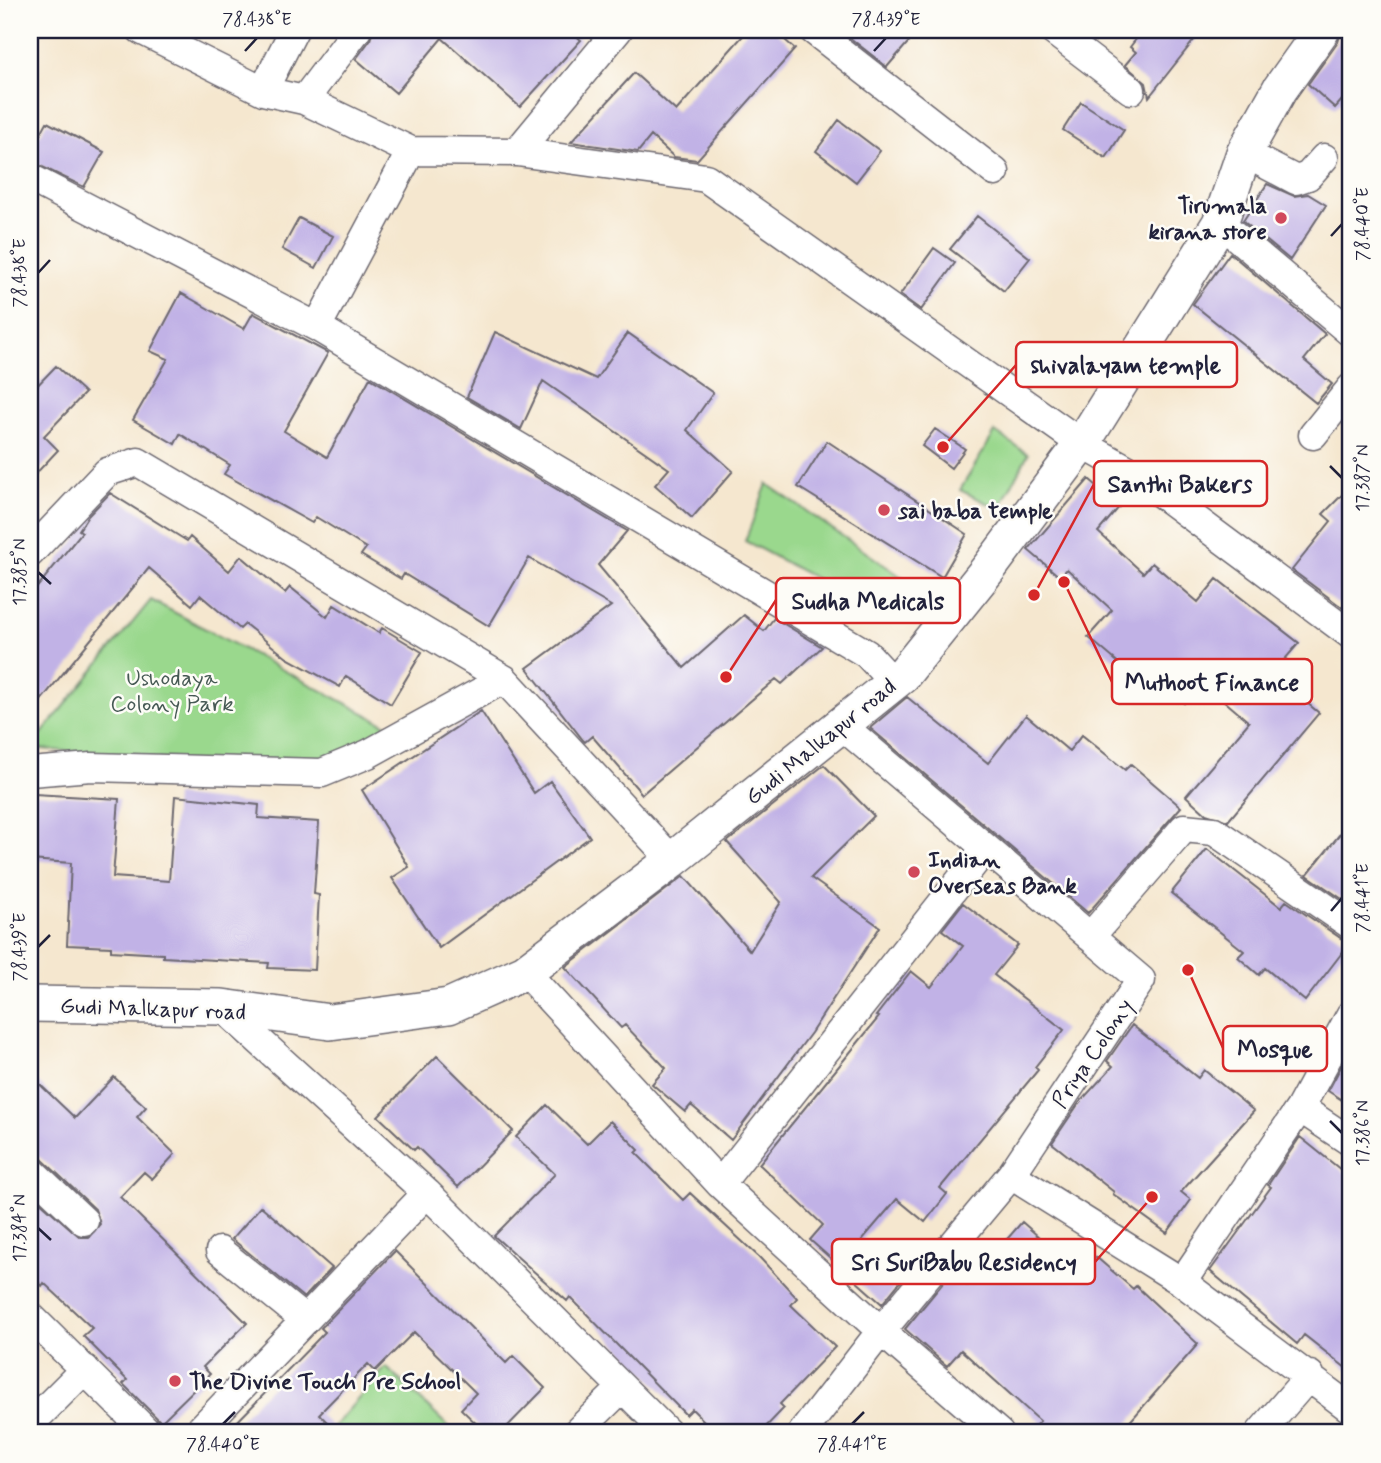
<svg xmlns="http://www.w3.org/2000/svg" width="1381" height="1463" font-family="Mynerve,sans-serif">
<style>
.green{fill:#9ad88d;stroke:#5e7d64;stroke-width:2}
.building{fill:#c1b2e6}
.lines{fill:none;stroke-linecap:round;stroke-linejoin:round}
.minor-casing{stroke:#6c676f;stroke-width:31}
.tertiary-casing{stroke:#6c676f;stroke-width:38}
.minor{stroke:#fff;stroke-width:28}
.tertiary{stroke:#fff;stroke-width:35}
.ticks{fill:none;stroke:#22223b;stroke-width:2.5}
.poi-dot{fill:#d1495b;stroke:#fdfcf7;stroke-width:2.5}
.labels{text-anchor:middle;stroke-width:5;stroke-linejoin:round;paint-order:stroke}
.poi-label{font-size:23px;font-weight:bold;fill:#22223b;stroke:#fdfcf7;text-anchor:start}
.park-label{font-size:23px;fill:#465954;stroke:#fdfcf7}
.street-label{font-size:23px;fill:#22223b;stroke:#fdfcf7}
.leader{fill:none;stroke:#d62828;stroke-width:2.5}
.callout-dot{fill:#d62828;stroke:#fdfcf7;stroke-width:2.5}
.callout{fill:#fdfcf7;stroke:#d62828;stroke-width:2.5}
.callout-label{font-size:24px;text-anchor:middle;font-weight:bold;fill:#22223b}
.neatline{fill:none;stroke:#22223b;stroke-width:2.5}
.ticks-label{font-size:18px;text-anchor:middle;fill:#22223b}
</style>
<rect width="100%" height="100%" fill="#fdfcf7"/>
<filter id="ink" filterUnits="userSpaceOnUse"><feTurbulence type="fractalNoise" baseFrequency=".0143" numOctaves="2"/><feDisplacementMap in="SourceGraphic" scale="14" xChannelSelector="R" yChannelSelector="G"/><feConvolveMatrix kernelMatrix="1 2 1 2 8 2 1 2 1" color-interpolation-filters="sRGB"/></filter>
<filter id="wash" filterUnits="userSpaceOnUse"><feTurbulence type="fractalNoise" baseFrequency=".00686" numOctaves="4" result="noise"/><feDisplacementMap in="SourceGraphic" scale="28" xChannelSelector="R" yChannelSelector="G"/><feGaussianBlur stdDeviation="1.57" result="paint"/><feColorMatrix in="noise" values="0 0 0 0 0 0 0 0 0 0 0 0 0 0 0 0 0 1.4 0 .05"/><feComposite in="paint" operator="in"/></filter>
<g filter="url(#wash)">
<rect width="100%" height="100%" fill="#f5e7cf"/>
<!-- green -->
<path class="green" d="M 995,432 L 1028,454 L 999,509 L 960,490 Z
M 767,484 L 912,584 L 913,584 L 884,615 L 745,541 Z
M 151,600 L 402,733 L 324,774 L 30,748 Z
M 386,1367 L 455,1433 L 329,1432 Z"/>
<g id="blocks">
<!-- building -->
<path class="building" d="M 373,30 L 569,30 L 581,40 L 520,107 L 442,38 L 396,93 L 356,59 L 370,40 Z
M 748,30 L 774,30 L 795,49 L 697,160 L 674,157 L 651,136 L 638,152 L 571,142 L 634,73 L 676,111 Z
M 840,30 L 919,30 L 887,67 Z
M 1143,30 L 1202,30 L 1149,97 L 1146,83 L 1125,65 L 1136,52 L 1130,47 Z
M 1342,30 L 1351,30 L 1351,90 L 1335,108 L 1308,84 L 1338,42 Z
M 1081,102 L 1124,130 L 1106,158 L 1063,130 Z
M 839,120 L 880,151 L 856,182 L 816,151 Z
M 47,122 L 104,152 L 84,187 L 30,161 L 30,153 Z
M 1267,184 L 1294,196 L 1308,194 L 1326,205 L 1290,260 L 1243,221 Z
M 977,216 L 1030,258 L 1004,291 L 950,249 Z
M 299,218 L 333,236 L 316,268 L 282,249 Z
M 934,248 L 955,263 L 921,310 L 900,295 Z
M 1230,253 L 1325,334 L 1304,360 L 1332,384 L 1316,403 L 1193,304 Z
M 181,293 L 244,329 L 253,313 L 328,353 L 284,431 L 327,457 L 370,378 L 627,531 L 598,565 L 684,668 L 744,615 L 764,631 L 774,618 L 822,647 L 782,684 L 776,679 L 642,794 L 592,736 L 585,742 L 583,740 L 527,668 L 611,606 L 529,558 L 489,626 L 404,574 L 401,579 L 361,555 L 366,548 L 316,517 L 312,523 L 224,474 L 230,465 L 180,434 L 175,444 L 133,420 L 168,359 L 150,351 Z
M 495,332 L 596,379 L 628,333 L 713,393 L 687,430 L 733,471 L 692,518 L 655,485 L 669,469 L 543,381 L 521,429 L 467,397 Z
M 56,366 L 85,393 L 44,436 L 58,450 L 30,480 L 30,393 Z
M 935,429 L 965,449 L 951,468 L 922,446 Z
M 827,441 L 967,534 L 942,577 L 798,487 Z
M 1089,479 L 1120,506 L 1098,532 L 1143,573 L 1152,563 L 1198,602 L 1217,579 L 1299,643 L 1272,674 L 1319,713 L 1228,821 L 1206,814 L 1186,796 L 1249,722 L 1202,682 L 1184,703 L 1136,663 L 1128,671 L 1088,637 L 1112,610 L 1067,569 L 1060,577 L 1028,550 Z
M 1351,486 L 1351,614 L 1292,570 L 1331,521 L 1323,514 Z
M 110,493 L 187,541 L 190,537 L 229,571 L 241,556 L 285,593 L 290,587 L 327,617 L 334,605 L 379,633 L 382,628 L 422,652 L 391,704 L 346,676 L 340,687 L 287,658 L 245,624 L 240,629 L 200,595 L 192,605 L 149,568 L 30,714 L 30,596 L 82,532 L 79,530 L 88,516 Z
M 907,697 L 988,763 L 1026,715 L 1069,751 L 1082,735 L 1125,770 L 1131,764 L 1181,807 L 1088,913 L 870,728 Z
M 481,711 L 534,793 L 550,781 L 590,837 L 439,948 L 392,878 L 409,867 L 362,790 Z
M 824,765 L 874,816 L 811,878 L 880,927 L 811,1033 L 731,1140 L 691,1105 L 685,1112 L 652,1084 L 666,1068 L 625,1025 L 621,1028 L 565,967 L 684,876 L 750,951 L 781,902 L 727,842 Z
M 34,794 L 119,799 L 113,877 L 169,881 L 175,796 L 259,805 L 258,818 L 319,822 L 314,894 L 319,895 L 315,970 L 268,968 L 269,963 L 163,957 L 163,954 L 111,951 L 111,947 L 67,945 L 71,863 L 30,860 Z
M 1351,820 L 1351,905 L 1307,875 Z
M 1207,849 L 1281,907 L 1286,901 L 1342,939 L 1351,941 L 1305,1001 L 1265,968 L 1259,975 L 1238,957 L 1244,951 L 1171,893 Z
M 963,903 L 1018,945 L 994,975 L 1064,1030 L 1035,1067 L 1038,1070 L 940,1188 L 947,1194 L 925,1222 L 897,1199 L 862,1240 L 904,1277 L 882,1304 L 810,1240 L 823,1225 L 759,1164 L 879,1017 L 876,1016 L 911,971 L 931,987 L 963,946 L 942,930 Z
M 1132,1025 L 1198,1078 L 1204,1070 L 1254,1111 L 1181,1192 L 1191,1200 L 1167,1233 L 1113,1194 L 1114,1192 L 1052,1143 L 1079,1103 L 1113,1066 L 1107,1061 Z
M 1351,1048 L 1351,1106 L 1328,1091 Z
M 437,1056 L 513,1131 L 458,1187 L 417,1147 L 414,1150 L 378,1116 Z
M 30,1075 L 75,1118 L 114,1077 L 146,1107 L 137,1117 L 175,1154 L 152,1179 L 144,1172 L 120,1197 L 247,1323 L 203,1367 L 210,1374 L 161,1422 L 123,1384 L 127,1380 L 83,1336 L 92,1328 L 44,1283 L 42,1286 L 30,1274 L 30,1193 L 80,1237 L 89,1237 L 100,1224 L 95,1209 L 41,1158 L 30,1154 Z
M 547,1105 L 587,1144 L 610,1121 L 639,1150 L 636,1153 L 683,1200 L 690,1193 L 760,1258 L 797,1298 L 791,1305 L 835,1347 L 780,1404 L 784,1408 L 760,1433 L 716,1433 L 692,1409 L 686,1415 L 570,1297 L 567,1301 L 494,1236 L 555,1174 L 516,1137 Z
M 1300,1137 L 1351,1178 L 1351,1372 L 1304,1335 L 1297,1344 L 1210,1271 L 1271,1187 L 1268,1185 Z
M 261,1206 L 332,1268 L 304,1298 L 232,1239 Z
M 1022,1222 L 1081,1274 L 1096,1257 L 1133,1289 L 1136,1286 L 1198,1344 L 1120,1433 L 1028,1433 L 1040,1421 L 961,1350 L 947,1366 L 905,1329 L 952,1272 L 967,1285 Z
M 395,1251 L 506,1363 L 513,1356 L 545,1388 L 501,1433 L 486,1433 L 461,1409 L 476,1393 L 414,1332 L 375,1371 L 368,1364 L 319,1414 L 338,1433 L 226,1433 L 325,1332 L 321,1328 Z"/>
</g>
</g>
<g filter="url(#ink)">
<use href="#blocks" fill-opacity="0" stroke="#6c676f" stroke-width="2"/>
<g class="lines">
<defs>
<path id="minor" d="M 141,30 L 263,91 L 304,100 L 411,151 L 517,152 L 706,178 L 1082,444 L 1132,472 L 1351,635
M 813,30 L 995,172
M 1052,30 L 1131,90
M 263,91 L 294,30
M 304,100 L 357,30
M 517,152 L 618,30
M 1244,153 L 1296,180 L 1308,176 L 1324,158
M 30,178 L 317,327 L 867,654 L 893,682
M 1220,223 L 1351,333
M 317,327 L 411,151
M 1313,435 L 1351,388
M 30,553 L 107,472 L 138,462 L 504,679 L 672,860
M 30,772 L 91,767 L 322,773 L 368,754 L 504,679
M 1090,937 L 1184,828 L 1214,831 L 1351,925
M 525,972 L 720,1184 L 881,1331 L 999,1433
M 222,1007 L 427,1193 L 668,1433
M 1300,1108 L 1351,1142
M 30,1170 L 84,1221
M 1011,1175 L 1182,1282 L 1351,1409
M 720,1184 L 985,849
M 220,1251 L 305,1320
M 1182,1282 L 1300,1108 L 1351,1014
M 30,1316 L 148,1433
M 30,1424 L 85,1369
M 197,1433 L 427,1193
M 576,1433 L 621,1389
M 802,1433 L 881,1331 L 1011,1175 L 1141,980 L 840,724
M 1260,1433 L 1310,1375"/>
<path id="tertiary" d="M 30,1004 L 222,1007 L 330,1022 L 449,1006 L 525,972 L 660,870 L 902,676 L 989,568 L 1082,444 L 1220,223 L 1244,153 L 1280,89 L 1322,30"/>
</defs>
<!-- minor casing -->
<use href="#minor" class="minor-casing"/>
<!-- tertiary casing -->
<use href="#tertiary" class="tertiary-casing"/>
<!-- minor -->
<use href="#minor" class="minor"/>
<!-- tertiary -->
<use href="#tertiary" class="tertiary"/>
</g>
</g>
<!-- ticks -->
<path class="ticks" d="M 245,51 L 257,38M 874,51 L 886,38M 1331,236 L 1342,224M 38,273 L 50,260M 1330,466 L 1342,478M 38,572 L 51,584M 1331,911 L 1342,898M 38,947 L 50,935M 1330,1121 L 1342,1133M 38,1228 L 51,1240M 223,1424 L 235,1412M 852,1424 L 864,1412"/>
<!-- markers -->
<g class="poi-dot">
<circle cx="1281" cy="218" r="7"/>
<circle cx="884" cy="510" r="7"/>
<circle cx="914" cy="872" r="7"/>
<circle cx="175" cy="1381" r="7"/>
</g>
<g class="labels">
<!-- poi labels -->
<g class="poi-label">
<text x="1267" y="213" text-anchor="end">Tirumala<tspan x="1267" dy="26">kirana store</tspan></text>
<text x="898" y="518">sai baba temple</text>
<text x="928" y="867">Indian<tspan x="928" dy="26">Overseas Bank</tspan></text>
<text x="189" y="1389">The Divine Touch Pre School</text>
</g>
<!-- park labels -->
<g class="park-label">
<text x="172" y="685">Ushodaya<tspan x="172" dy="26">Colony Park</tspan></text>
</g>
<!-- street labels -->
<g class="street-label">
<text transform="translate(820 741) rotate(-39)" y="8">Gudi Malkapur road</text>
<text transform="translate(153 1008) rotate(2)" y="8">Gudi Malkapur road</text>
<text transform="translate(1092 1053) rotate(-56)" y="8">Priya Colony</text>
</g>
</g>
<!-- callouts -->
<path class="leader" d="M943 447L1016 365M1034 595L1094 484M726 677L776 600M1064 582L1112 682M1188 970L1223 1048M1152 1197L1095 1262"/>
<g class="callout-dot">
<circle cx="943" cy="447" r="7"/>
<circle cx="1034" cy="595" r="7"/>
<circle cx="726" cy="677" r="7"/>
<circle cx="1064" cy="582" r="7"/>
<circle cx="1188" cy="970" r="7"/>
<circle cx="1152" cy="1197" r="7"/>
</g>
<g class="callout">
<rect x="1016" y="342" width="221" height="45" rx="7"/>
<rect x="1094" y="461" width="173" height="45" rx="7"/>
<rect x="776" y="578" width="184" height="45" rx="7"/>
<rect x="1112" y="659" width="200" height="45" rx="7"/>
<rect x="1223" y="1026" width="104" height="45" rx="7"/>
<rect x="832" y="1239" width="263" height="45" rx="7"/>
</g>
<g class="callout-label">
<text x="1126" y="373">shivalayam temple</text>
<text x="1180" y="492">Santhi Bakers</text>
<text x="868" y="609">Sudha Medicals</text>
<text x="1212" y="690">Muthoot Finance</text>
<text x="1275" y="1057">Mosque</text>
<text x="964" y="1270">Sri SuriBabu Residency</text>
</g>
<!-- margin -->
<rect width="1381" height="1463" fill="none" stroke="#fdfcf7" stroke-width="77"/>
<rect x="38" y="38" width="1304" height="1386" class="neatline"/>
<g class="ticks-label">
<text x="257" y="25">78.438°E</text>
<text x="886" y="25">78.439°E</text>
<text transform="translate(1362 224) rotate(-90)" y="6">78.440°E</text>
<text transform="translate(19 273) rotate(-90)" y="6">78.438°E</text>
<text transform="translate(1362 478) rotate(-90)" y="6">17.387°N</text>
<text transform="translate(19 572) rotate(-90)" y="6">17.385°N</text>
<text transform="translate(1362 898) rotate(-90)" y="6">78.441°E</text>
<text transform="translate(19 947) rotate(-90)" y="6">78.439°E</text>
<text transform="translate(1362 1133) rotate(-90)" y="6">17.386°N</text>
<text transform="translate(19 1228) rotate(-90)" y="6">17.384°N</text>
<text x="223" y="1450">78.440°E</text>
<text x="852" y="1450">78.441°E</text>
</g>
</svg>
